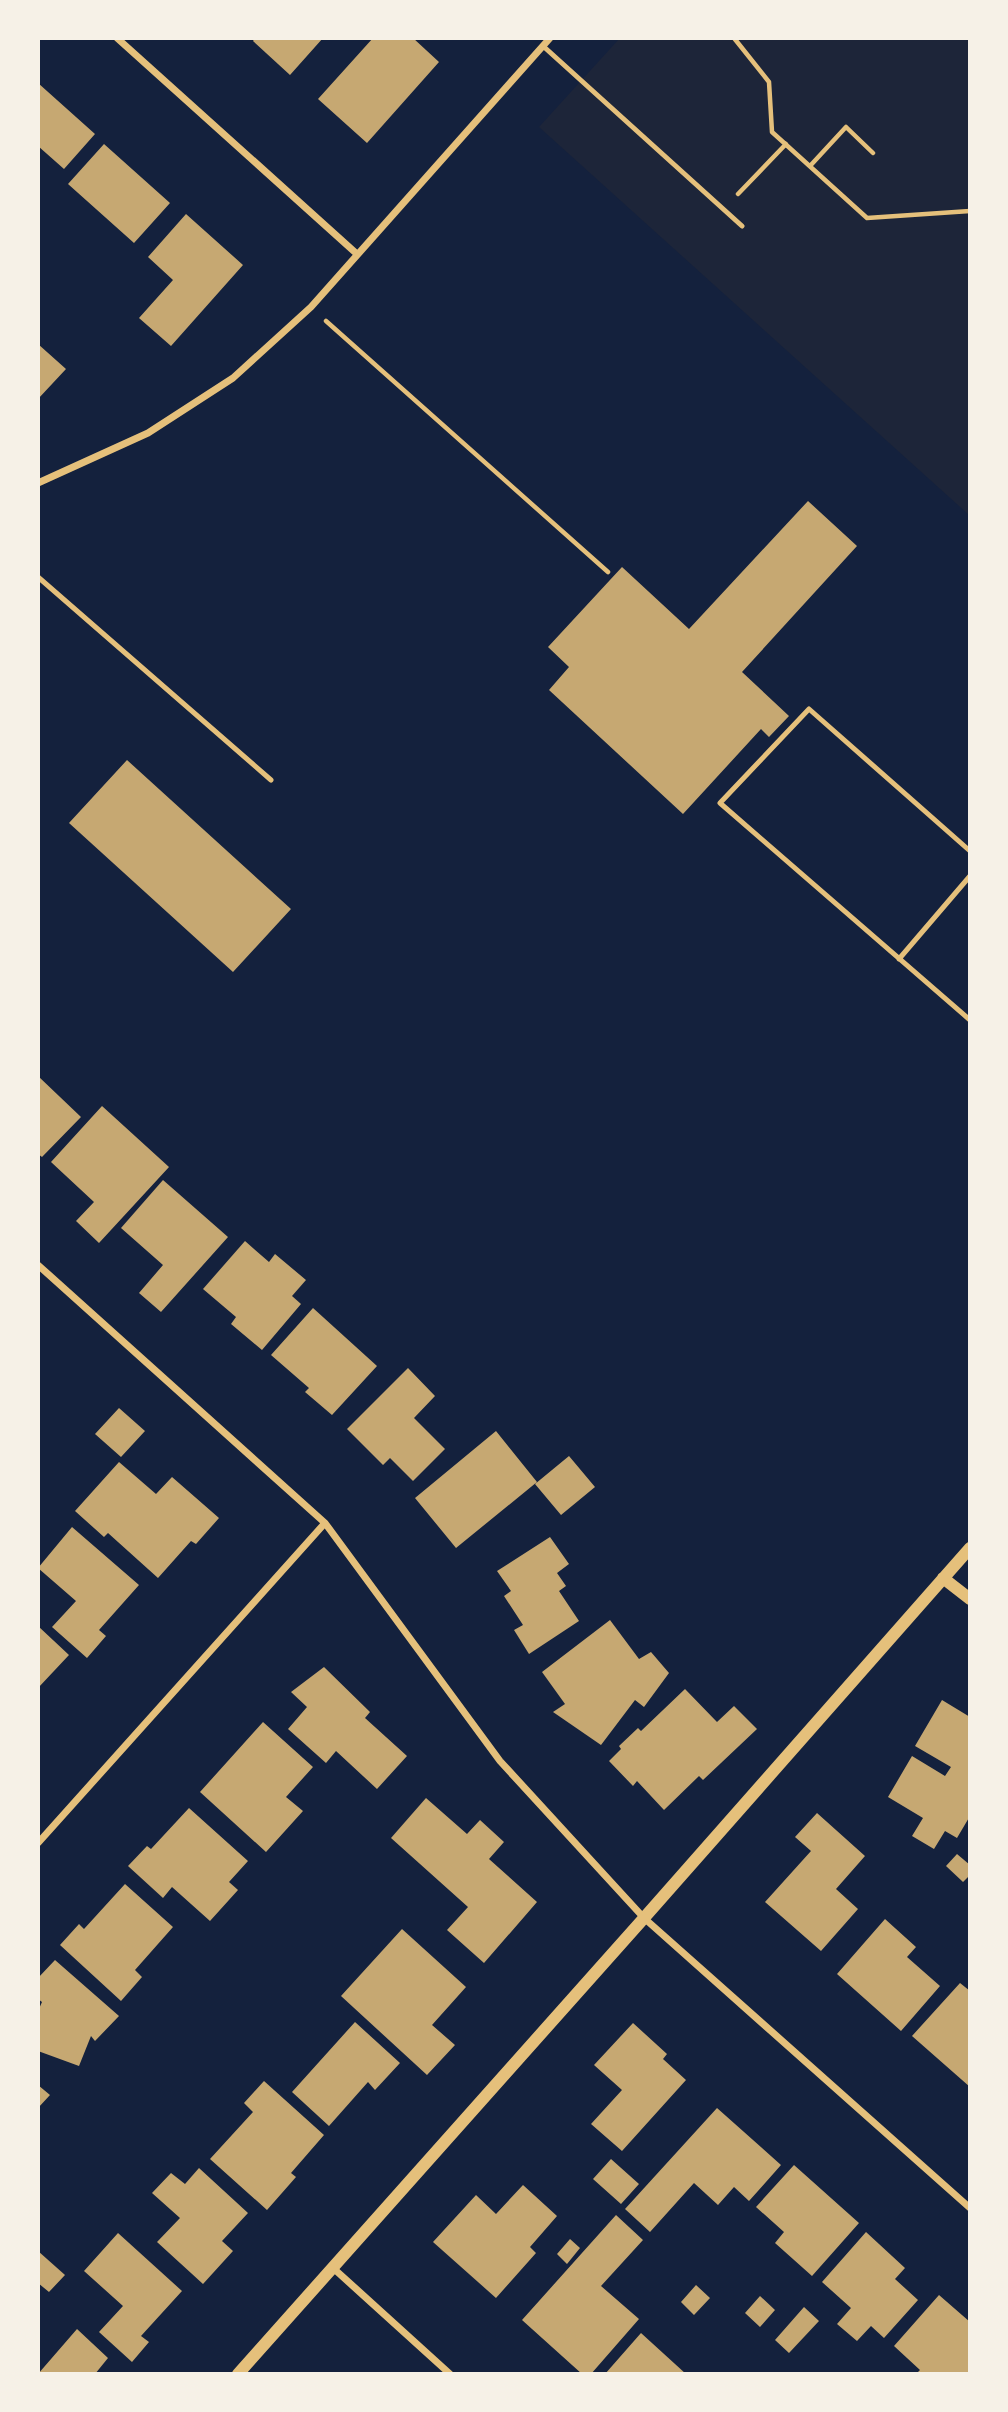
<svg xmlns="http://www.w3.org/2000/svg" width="1008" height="2412" font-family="'PT Serif',serif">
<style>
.green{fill:#1d2539}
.building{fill:#c6a872}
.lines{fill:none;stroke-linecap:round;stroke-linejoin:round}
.path{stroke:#e5c07b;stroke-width:4.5}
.service{stroke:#e5c07b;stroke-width:5}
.minor{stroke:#e5c07b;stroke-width:7}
.tertiary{stroke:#e5c07b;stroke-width:12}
</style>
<rect width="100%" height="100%" fill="#14213d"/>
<!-- green -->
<path class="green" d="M 619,39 L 969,39 L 969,515 L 539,127 Z"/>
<!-- building -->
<path class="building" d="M 255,38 L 323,38 L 290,75 L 253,41 Z
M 373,38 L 413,38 L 439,62 L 367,143 L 318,99 Z
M 38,83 L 95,134 L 64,169 L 38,146 Z
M 104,144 L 170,203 L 134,243 L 68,184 Z
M 186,214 L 243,265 L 171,346 L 139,318 L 173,280 L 148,257 Z
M 38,344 L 66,369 L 38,399 Z
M 808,501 L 857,546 L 742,672 L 789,716 L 769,737 L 761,729 L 683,814 L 549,690 L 569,667 L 548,647 L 622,567 L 689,629 Z
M 127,760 L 291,909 L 233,972 L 69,823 Z
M 38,1076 L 81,1117 L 42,1157 L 38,1154 Z
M 102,1106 L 169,1167 L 99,1243 L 76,1221 L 94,1202 L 51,1162 Z
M 163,1180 L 228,1237 L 161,1312 L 139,1293 L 163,1265 L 121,1228 Z
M 245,1241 L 269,1262 L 275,1254 L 306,1280 L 292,1296 L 301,1304 L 262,1350 L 231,1324 L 236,1317 L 203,1289 Z
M 313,1308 L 377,1366 L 332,1415 L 305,1392 L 309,1388 L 271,1355 Z
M 408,1368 L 435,1396 L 414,1418 L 445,1449 L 413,1481 L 390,1458 L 383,1465 L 347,1429 Z
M 119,1408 L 145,1431 L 121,1457 L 95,1434 Z
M 496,1431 L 537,1482 L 456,1548 L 415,1498 Z
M 569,1456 L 595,1487 L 561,1515 L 535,1484 Z
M 119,1462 L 156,1494 L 172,1477 L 219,1518 L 196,1544 L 191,1541 L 158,1578 L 108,1533 L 104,1537 L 75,1511 Z
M 72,1527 L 139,1585 L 99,1630 L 106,1636 L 87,1658 L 52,1627 L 76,1601 L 38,1568 Z
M 550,1537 L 569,1564 L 557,1573 L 566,1586 L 559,1591 L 579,1621 L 529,1654 L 514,1630 L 523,1625 L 504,1596 L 511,1591 L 497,1571 Z
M 610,1620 L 639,1659 L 651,1652 L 669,1673 L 644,1707 L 635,1700 L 601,1745 L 553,1712 L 565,1704 L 542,1672 Z
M 38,1626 L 69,1655 L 38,1688 Z
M 324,1667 L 370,1712 L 365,1718 L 407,1756 L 377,1789 L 336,1751 L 326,1763 L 288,1729 L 307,1707 L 291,1692 Z
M 685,1689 L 717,1722 L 734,1706 L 757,1729 L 703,1780 L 699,1776 L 664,1810 L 637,1781 L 633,1786 L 609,1761 L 621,1749 L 619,1746 L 638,1728 L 641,1731 Z
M 942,1700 L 970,1717 L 970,1816 L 957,1838 L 945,1831 L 934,1849 L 912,1836 L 923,1818 L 888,1797 L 912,1756 L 945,1776 L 951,1767 L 915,1746 Z
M 263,1722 L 313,1767 L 286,1797 L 303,1811 L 266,1852 L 200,1792 Z
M 426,1798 L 467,1834 L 480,1820 L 504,1842 L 489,1859 L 537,1902 L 484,1963 L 447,1930 L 468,1907 L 391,1838 Z
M 189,1808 L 248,1861 L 229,1882 L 238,1890 L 210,1921 L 172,1887 L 163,1898 L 128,1866 L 147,1846 L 151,1849 Z
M 817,1813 L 865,1856 L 836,1889 L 858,1909 L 821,1951 L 765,1902 L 811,1851 L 795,1837 Z
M 957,1854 L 970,1865 L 970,1875 L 963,1882 L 946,1866 Z
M 125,1884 L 173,1927 L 135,1970 L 142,1977 L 121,2001 L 60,1945 L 79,1924 L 84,1929 Z
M 885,1919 L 916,1947 L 907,1957 L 940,1986 L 901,2031 L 837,1974 Z
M 402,1929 L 466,1987 L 432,2025 L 455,2045 L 427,2075 L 341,1996 Z
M 55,1960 L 119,2016 L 95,2041 L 91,2036 L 79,2066 L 38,2051 L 38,2011 L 42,2002 L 38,1999 L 38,1978 Z
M 960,1983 L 970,1991 L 970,2087 L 912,2036 Z
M 355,2022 L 400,2063 L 375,2090 L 368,2082 L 329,2126 L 292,2092 Z
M 633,2023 L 667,2054 L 663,2059 L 686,2080 L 622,2151 L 591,2124 L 622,2090 L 594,2065 Z
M 264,2081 L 324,2135 L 291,2173 L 296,2177 L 267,2210 L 210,2159 L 253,2112 L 244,2103 Z
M 38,2085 L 50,2095 L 38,2108 Z
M 717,2108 L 781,2165 L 749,2201 L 734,2187 L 718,2205 L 694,2183 L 650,2232 L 625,2209 Z
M 611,2159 L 639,2184 L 621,2204 L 593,2179 Z
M 794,2165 L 859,2223 L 812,2276 L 775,2243 L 784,2232 L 756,2207 Z
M 199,2168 L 248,2213 L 222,2241 L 233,2251 L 203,2284 L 157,2242 L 180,2218 L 152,2193 L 171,2173 L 185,2184 Z
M 523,2185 L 557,2216 L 530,2247 L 536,2253 L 496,2298 L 433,2242 L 476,2195 L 496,2214 Z
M 616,2215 L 643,2240 L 601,2286 L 639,2319 L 591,2374 L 582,2374 L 522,2320 Z
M 866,2232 L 905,2268 L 895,2279 L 918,2300 L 884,2338 L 871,2326 L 857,2341 L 837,2324 L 851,2308 L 822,2282 Z
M 118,2233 L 182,2291 L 141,2336 L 149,2342 L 132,2362 L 99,2332 L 123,2306 L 84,2271 Z
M 570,2239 L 580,2248 L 567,2264 L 557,2254 Z
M 38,2251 L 65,2275 L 49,2292 L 38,2283 Z
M 696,2285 L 710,2298 L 694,2315 L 681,2302 Z
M 939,2295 L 970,2322 L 970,2374 L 916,2374 L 920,2370 L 894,2346 Z
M 760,2296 L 775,2310 L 760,2327 L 745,2313 Z
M 804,2307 L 819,2321 L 789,2353 L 775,2340 Z
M 77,2329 L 108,2358 L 95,2374 L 38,2374 Z
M 641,2333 L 686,2374 L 605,2374 Z"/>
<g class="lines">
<!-- path -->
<path class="path" d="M 734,38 L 769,82 L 772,132 L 867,218 L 970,211
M 810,166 L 846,127 L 873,153
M 738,194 L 786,144
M 326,321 L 608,572"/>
<!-- service -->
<path class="service" d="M 543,46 L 742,226
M 38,577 L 271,780
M 970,851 L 809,709 L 720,803 L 970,1020
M 899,959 L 970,876"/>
<!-- minor -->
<path class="minor" d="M 117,38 L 357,254
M 38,483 L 148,433 L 233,378 L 311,307 L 550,38
M 38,1265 L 325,1523 L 500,1761 L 644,1918 L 970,2208
M 38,1843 L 325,1523
M 332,2267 L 450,2374"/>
<!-- tertiary -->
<path class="tertiary" d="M 943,1578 L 970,1599
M 238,2374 L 644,1918 L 970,1548"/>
</g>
<!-- border -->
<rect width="1008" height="2412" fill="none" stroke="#f6f1e7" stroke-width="80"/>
</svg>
